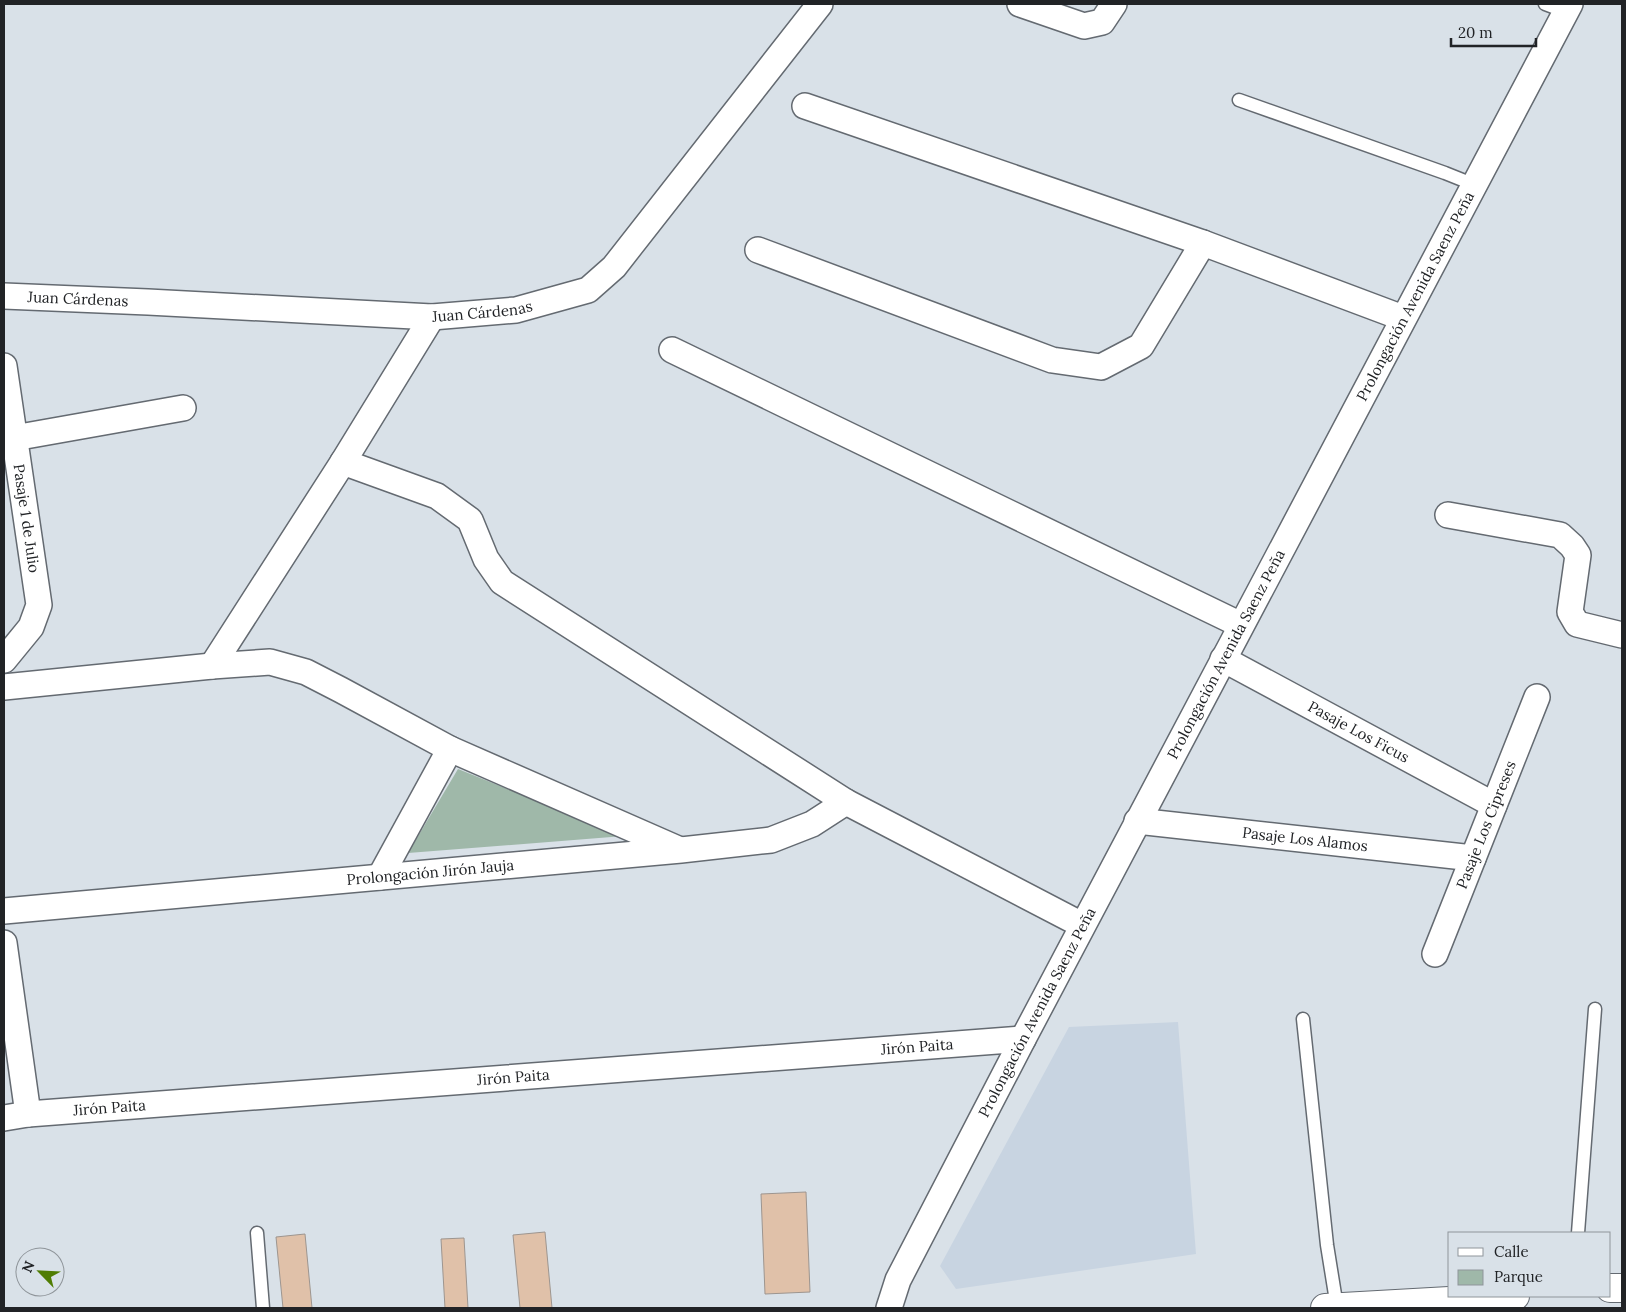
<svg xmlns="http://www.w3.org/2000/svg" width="1626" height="1312" font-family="Lora,serif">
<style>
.built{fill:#c8d4e1}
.green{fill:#9fb8a9}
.building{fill:#e0c1a9;stroke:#9d958f}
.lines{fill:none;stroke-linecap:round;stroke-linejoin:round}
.service-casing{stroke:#646a71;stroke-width:15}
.minor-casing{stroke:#646a71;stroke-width:28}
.secondary-casing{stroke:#646a71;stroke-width:30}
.service{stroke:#fff;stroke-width:12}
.minor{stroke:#fff;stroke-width:25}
.secondary{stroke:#fff;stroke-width:28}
.labels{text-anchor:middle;stroke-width:4;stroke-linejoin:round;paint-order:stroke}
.street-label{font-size:15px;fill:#212326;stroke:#d9e1e8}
</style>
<rect width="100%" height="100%" fill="#d9e1e8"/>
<!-- built -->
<path class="built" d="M 1178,1022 L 1196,1254 L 956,1289 L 940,1266 L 1069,1027 Z"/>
<!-- green -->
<path class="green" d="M 458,769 L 624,836 L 408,853 Z"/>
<!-- building -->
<path class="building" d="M 806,1192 L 810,1292 L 765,1294 L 761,1194 Z
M 545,1232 L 552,1308 L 520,1308 L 513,1235 Z
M 305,1234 L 312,1308 L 283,1308 L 276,1237 Z
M 464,1238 L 468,1308 L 445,1308 L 441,1239 Z"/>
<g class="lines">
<defs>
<path id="service" d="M 1545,4 L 1566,12
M 1239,100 L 1445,173 L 1475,185
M 1303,1019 L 1327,1245 L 1337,1307
M 257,1233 L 263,1308
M 1578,1233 L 1595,1009"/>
<g id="minor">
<path d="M 1020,4 L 1084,26 L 1102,22 L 1114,4"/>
<path d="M 805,106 L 1203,243 L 1403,318"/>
<path d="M 758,250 L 1052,360 L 1101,367 L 1141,346 L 1203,243"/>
<path id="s1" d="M 4,296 L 148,302 L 432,317 L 516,310 L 588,290 L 614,267 L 820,4"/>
<path d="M 672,350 L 1241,625"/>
<path id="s2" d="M 4,366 L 39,605 L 31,627 L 4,660"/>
<path d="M 14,438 L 183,408"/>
<path d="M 343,462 L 437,496 L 470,520 L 486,559 L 502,582 L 846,802 L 1082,925"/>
<path d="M 1448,515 L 1560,535 L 1572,546 L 1578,555 L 1570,612 L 1577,624 L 1622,635"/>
<path id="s3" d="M 1223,659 L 1494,805"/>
<path d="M 212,666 L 343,462 L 432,317"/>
<path d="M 4,687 L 212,666 L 270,662 L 306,672 L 341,690 L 450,749 L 678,849"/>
<path id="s4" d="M 1137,821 L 1473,858"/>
<path d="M 380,877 L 450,749"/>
<path id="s5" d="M 4,911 L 681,850 L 771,840 L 812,824 L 846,802"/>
<path d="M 4,943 L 28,1114"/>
<path id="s6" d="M 1435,954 L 1537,697"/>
<path id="s7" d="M 4,1118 L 28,1114 L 1023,1039"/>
<path id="s8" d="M 889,1308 L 898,1280 L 1023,1039 L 1570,4"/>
</g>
<path id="secondary" d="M 1610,1288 L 1622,1288
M 1325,1308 L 1467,1300 L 1515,1296"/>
</defs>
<!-- service casing -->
<use href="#service" class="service-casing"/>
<!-- minor casing -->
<use href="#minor" class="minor-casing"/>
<!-- secondary casing -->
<use href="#secondary" class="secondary-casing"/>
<!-- service -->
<use href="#service" class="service"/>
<!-- minor -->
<use href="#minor" class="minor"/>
<!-- secondary -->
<use href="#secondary" class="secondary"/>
</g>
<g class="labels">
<!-- street labels -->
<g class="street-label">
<text dy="5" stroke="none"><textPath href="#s8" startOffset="1141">Prolongación Avenida Saenz Peña</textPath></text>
<text dy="5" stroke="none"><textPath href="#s1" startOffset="74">Juan Cárdenas</textPath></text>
<text dy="5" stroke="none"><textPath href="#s1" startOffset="479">Juan Cárdenas</textPath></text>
<text dy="5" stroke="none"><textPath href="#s2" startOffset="154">Pasaje 1 de Julio</textPath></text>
<text dy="5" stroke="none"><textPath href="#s8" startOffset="736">Prolongación Avenida Saenz Peña</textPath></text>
<text dy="5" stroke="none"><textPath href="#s3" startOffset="154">Pasaje Los Ficus</textPath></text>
<text dy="5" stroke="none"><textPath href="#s6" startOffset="139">Pasaje Los Cipreses</textPath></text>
<text dy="5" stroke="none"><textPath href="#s4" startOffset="169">Pasaje Los Alamos</textPath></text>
<text dy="5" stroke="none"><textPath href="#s5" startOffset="428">Prolongación Jirón Jauja</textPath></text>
<text dy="5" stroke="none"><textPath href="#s8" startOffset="331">Prolongación Avenida Saenz Peña</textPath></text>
<text dy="5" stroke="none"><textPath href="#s7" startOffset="916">Jirón Paita</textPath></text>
<text dy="5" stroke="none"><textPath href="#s7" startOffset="511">Jirón Paita</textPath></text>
<text dy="5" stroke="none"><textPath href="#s7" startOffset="106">Jirón Paita</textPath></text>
</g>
</g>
<!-- border -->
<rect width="1626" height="1312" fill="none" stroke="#212326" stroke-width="10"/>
<!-- legend -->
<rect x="1448" y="1232" width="162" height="65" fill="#d9e1e8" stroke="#8f959a"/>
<rect x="1458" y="1248" width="25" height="8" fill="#ffffff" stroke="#8f959a"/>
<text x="1494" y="1257" font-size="15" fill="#212326">Calle</text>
<rect x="1458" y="1270" width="25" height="15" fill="#9fb8a9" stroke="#8f959a"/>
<text x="1494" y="1282" font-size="15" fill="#212326">Parque</text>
<!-- north arrow -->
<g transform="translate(40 1272) rotate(294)"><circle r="24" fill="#d9e1e8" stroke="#8f959a"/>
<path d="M0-4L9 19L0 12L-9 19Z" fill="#507d03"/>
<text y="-8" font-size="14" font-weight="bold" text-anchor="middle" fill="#212326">N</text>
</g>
<!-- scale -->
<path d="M1451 38v8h85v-8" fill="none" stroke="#212326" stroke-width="2.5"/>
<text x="1458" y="38" font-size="15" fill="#212326" stroke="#d9e1e8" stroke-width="4" paint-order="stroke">20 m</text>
</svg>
